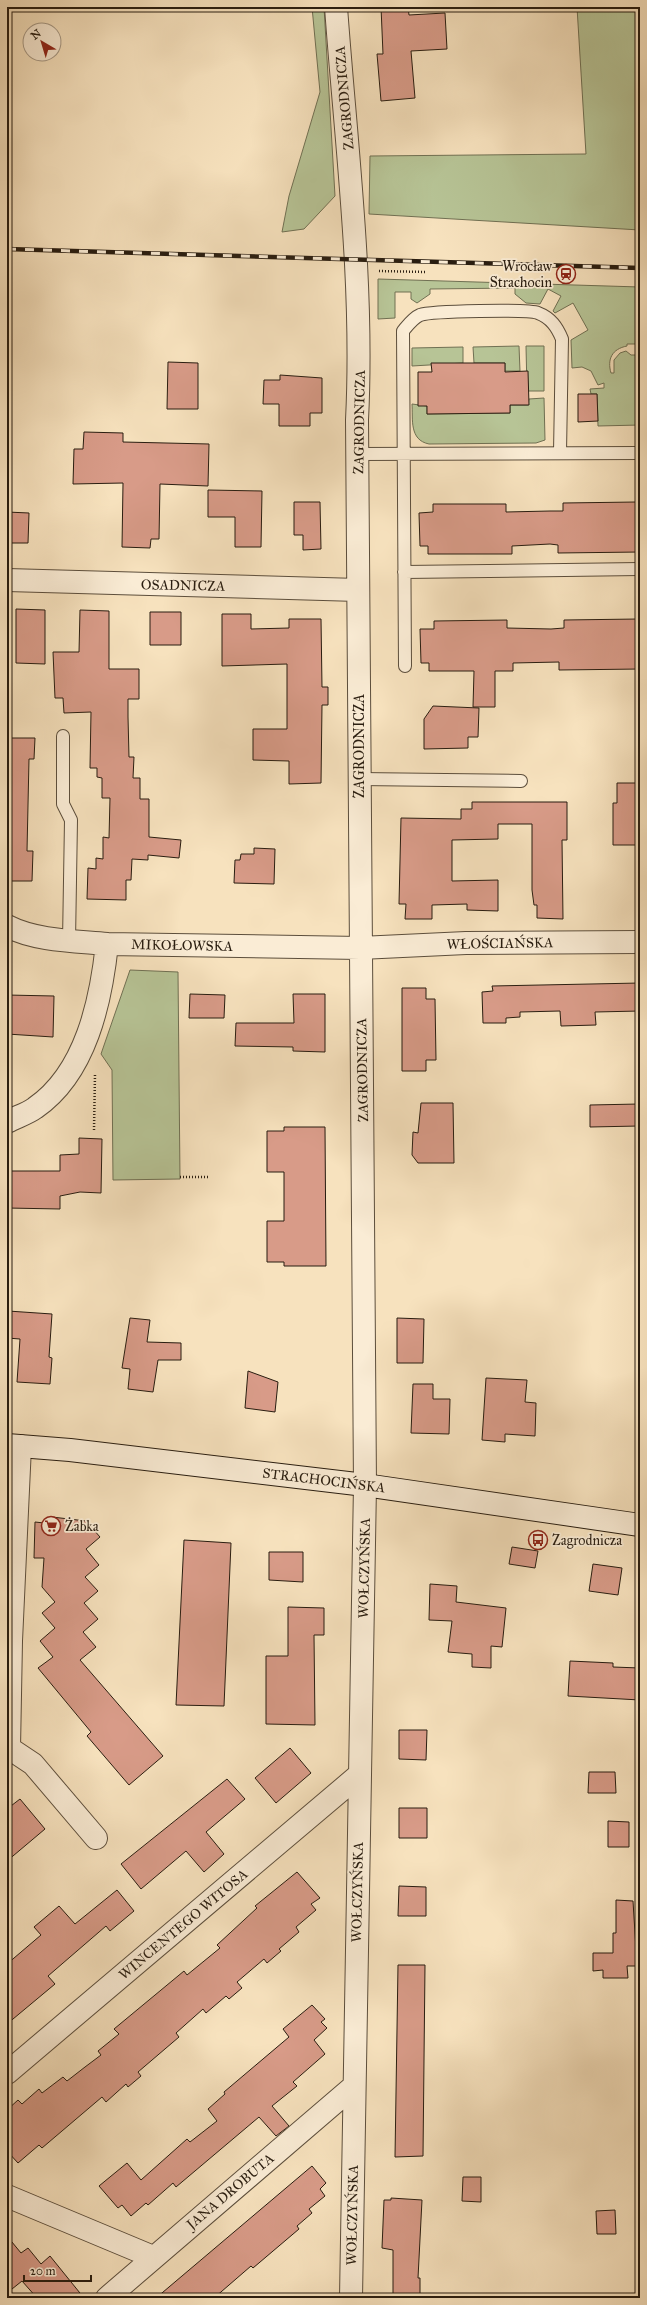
<svg xmlns="http://www.w3.org/2000/svg" width="647" height="2305" font-family="'IM FELL Great Primer',serif">
<style>
.green{fill:#b7c496;stroke:#707053}
.building{fill:#d89b88;stroke:#291d10}
.lines{fill:none;stroke-linecap:round;stroke-linejoin:round}
.lane-casing{stroke:#5c4e3c;stroke-width:14}
.street-casing{stroke:#5c4e3c;stroke-width:24}
.secondary-casing{stroke:#291d10;stroke-width:24}
.path{stroke:#291d10;stroke-width:2.5;stroke-dasharray:1 2;stroke-linecap:butt}
.lane{stroke:#faecd5;stroke-width:12}
.street{stroke:#faecd5;stroke-width:22}
.secondary{stroke:#faecd5;stroke-width:22}
.rail-casing{stroke:#291d10;stroke-width:4.5}
.rail{stroke:#faecd5;stroke-width:3;stroke-dasharray:9;stroke-linecap:butt}
.labels{text-anchor:middle;stroke-width:3.5;stroke-linejoin:round;paint-order:stroke}
.street-label{font-size:14px;fill:#291d10;stroke:#faecd5}
.poi-label{font-size:14px;fill:#291d10;stroke:#faecd5;text-anchor:start}
</style>
<rect width="100%" height="100%" fill="#f7e2be"/>
<filter id="stains"><feTurbulence type="fractalNoise" baseFrequency=".005" numOctaves="4"/><feColorMatrix values="0 0 0 0 .2 0 0 0 0 .09 0 0 0 0 .02 0 0 0 .5 -.17"/></filter>
<radialGradient id="worn" r=".72"><stop offset=".6" stop-color="#630" stop-opacity="0"/><stop offset="1" stop-color="#630" stop-opacity=".3"/></radialGradient>
<!-- green -->
<path class="green" d="M 312,7 L 324,7 L 335,196 L 304,229 L 282,232 L 289,196 L 320,92 Z
M 577,7 L 640,7 L 640,230 L 369,214 L 370,156 L 586,154 Z
M 378,279 L 640,287 L 640,344 L 627,344 L 627,346 C 612,349 607,359 611,373 L 614,373 L 614,360 L 620,353 L 626,351 L 631,355 L 640,355 L 640,425 L 598,426 L 597,394 L 591,394 L 590,389 L 604,388 L 604,383 L 598,385 L 591,371 L 582,367 L 572,368 L 571,340 L 588,330 L 573,303 L 555,313 L 553,311 L 561,296 L 548,289 L 540,304 L 526,303 L 515,294 L 515,288 L 430,289 L 430,294 L 417,303 L 411,299 L 411,292 L 395,292 L 395,318 L 378,319 Z
M 519,346 L 520,371 L 505,371 L 505,363 L 474,363 L 473,347 Z
M 526,346 L 544,346 L 544,391 L 527,391 Z
M 463,347 L 463,363 L 412,366 L 412,348 Z
M 544,398 L 545,440 L 536,443 L 429,444 C 409,440 413,419 412,404 L 427,406 L 427,414 L 510,413 L 510,405 L 528,405 L 529,399 Z
M 130,970 L 178,972 L 180,1179 L 113,1180 L 112,1070 L 101,1054 Z"/>
<!-- building -->
<path class="building" d="M 381,7 L 408,7 L 409,15 L 445,13 L 447,49 L 411,51 L 415,98 L 381,101 L 377,54 L 383,54 Z
M 168,362 L 198,363 L 198,409 L 167,409 Z
M 431,363 L 505,363 L 505,372 L 528,371 L 529,405 L 510,405 L 510,413 L 427,414 L 427,406 L 418,406 L 418,372 L 432,372 Z
M 280,375 L 322,378 L 322,413 L 310,413 L 310,426 L 279,426 L 279,404 L 263,404 L 264,380 L 280,380 Z
M 578,394 L 597,394 L 598,421 L 578,422 Z
M 84,432 L 123,433 L 123,442 L 209,444 L 208,486 L 160,484 L 159,539 L 151,539 L 150,548 L 122,547 L 123,483 L 73,484 L 74,449 L 83,449 Z
M 208,490 L 262,491 L 261,547 L 235,547 L 235,517 L 208,517 Z
M 294,502 L 320,502 L 321,549 L 303,550 L 303,535 L 294,535 Z
M 636,502 L 636,510 L 640,510 L 640,552 L 558,553 L 558,545 L 550,544 L 512,546 L 512,554 L 428,554 L 428,546 L 420,546 L 419,513 L 433,512 L 433,504 L 506,504 L 506,512 L 550,511 L 563,511 L 563,503 Z
M 7,512 L 29,513 L 28,543 L 7,543 Z
M 16,609 L 45,610 L 45,664 L 16,663 Z
M 80,610 L 109,611 L 109,669 L 139,669 L 139,699 L 128,699 L 128,717 L 129,757 L 134,757 L 133,778 L 140,778 L 140,799 L 149,799 L 149,837 L 181,840 L 179,858 L 148,855 L 148,860 L 132,859 L 131,880 L 126,880 L 126,900 L 87,899 L 88,868 L 96,869 L 96,858 L 103,859 L 103,837 L 109,838 L 110,798 L 102,798 L 102,778 L 97,777 L 97,768 L 90,768 L 91,712 L 64,713 L 63,698 L 55,698 L 53,652 L 79,652 Z
M 150,612 L 181,612 L 181,645 L 150,645 Z
M 222,614 L 251,614 L 251,629 L 289,628 L 289,619 L 321,619 L 322,687 L 328,687 L 328,705 L 322,705 L 321,783 L 289,784 L 289,761 L 253,760 L 253,729 L 287,729 L 287,664 L 222,666 Z
M 638,619 L 638,627 L 640,627 L 640,669 L 559,670 L 559,662 L 513,663 L 513,671 L 495,671 L 495,707 L 473,707 L 474,671 L 429,671 L 429,663 L 421,663 L 420,629 L 434,629 L 434,621 L 507,620 L 507,628 L 551,629 L 564,628 L 564,620 Z
M 433,706 L 479,708 L 478,737 L 468,737 L 468,748 L 424,749 L 424,719 Z
M 7,738 L 35,738 L 34,759 L 29,759 L 27,851 L 33,851 L 32,881 L 7,881 Z
M 617,783 L 639,783 L 640,845 L 613,845 L 613,803 L 617,803 Z
M 472,802 L 567,802 L 567,840 L 562,840 L 563,919 L 537,918 L 537,905 L 534,905 L 532,890 L 532,824 L 498,824 L 498,839 L 452,840 L 452,881 L 498,880 L 498,911 L 467,910 L 467,904 L 432,905 L 432,919 L 405,919 L 406,904 L 399,904 L 401,818 L 461,819 L 461,809 L 472,809 Z
M 254,848 L 275,849 L 274,884 L 234,883 L 235,860 L 240,860 L 241,854 L 254,854 Z
M 640,983 L 640,1011 L 595,1012 L 596,1025 L 561,1026 L 560,1011 L 520,1012 L 520,1017 L 506,1018 L 506,1023 L 483,1023 L 482,992 L 493,991 L 492,986 Z
M 402,988 L 426,988 L 426,999 L 435,999 L 436,1060 L 426,1060 L 426,1071 L 402,1071 Z
M 190,994 L 225,995 L 224,1018 L 189,1018 Z
M 293,994 L 325,994 L 325,1052 L 293,1051 L 293,1047 L 235,1046 L 236,1023 L 294,1023 Z
M 7,995 L 54,996 L 53,1037 L 7,1034 Z
M 421,1103 L 453,1103 L 454,1163 L 418,1163 L 412,1155 L 413,1132 L 418,1133 Z
M 639,1104 L 639,1126 L 590,1127 L 590,1105 Z
M 284,1127 L 325,1127 L 326,1266 L 284,1266 L 284,1262 L 267,1262 L 267,1221 L 284,1221 L 284,1172 L 267,1172 L 267,1131 L 284,1131 Z
M 79,1138 L 102,1139 L 101,1193 L 80,1192 L 60,1196 L 60,1209 L 7,1208 L 7,1171 L 60,1171 L 60,1155 L 79,1154 Z
M 8,1311 L 52,1314 L 49,1357 L 52,1358 L 50,1384 L 17,1382 L 20,1339 L 7,1338 Z
M 130,1318 L 150,1320 L 147,1342 L 181,1343 L 181,1360 L 158,1360 L 153,1392 L 128,1389 L 130,1369 L 122,1368 Z
M 397,1318 L 424,1319 L 423,1363 L 397,1363 Z
M 248,1371 L 278,1382 L 275,1412 L 245,1408 Z
M 486,1378 L 527,1380 L 525,1402 L 536,1403 L 535,1436 L 505,1434 L 505,1442 L 482,1440 Z
M 413,1384 L 433,1384 L 433,1399 L 450,1399 L 449,1434 L 411,1433 Z
M 52,1517 L 86,1521 L 100,1537 L 86,1549 L 99,1565 L 85,1577 L 98,1591 L 84,1603 L 98,1619 L 83,1632 L 96,1647 L 80,1660 L 163,1756 L 129,1785 L 87,1736 L 91,1732 L 38,1668 L 53,1657 L 40,1641 L 55,1628 L 42,1613 L 55,1602 L 42,1587 L 44,1558 L 34,1558 L 35,1522 L 44,1523 Z
M 184,1540 L 231,1543 L 224,1706 L 176,1705 Z
M 512,1547 L 538,1551 L 535,1568 L 509,1564 Z
M 269,1552 L 303,1552 L 303,1582 L 269,1580 Z
M 593,1564 L 622,1568 L 618,1595 L 589,1591 Z
M 430,1584 L 457,1586 L 456,1602 L 506,1608 L 502,1647 L 491,1646 L 491,1668 L 472,1667 L 472,1654 L 448,1652 L 452,1621 L 429,1620 Z
M 288,1607 L 324,1608 L 324,1635 L 314,1635 L 315,1725 L 266,1724 L 266,1656 L 288,1656 Z
M 570,1661 L 613,1663 L 613,1667 L 640,1668 L 640,1700 L 568,1696 Z
M 399,1730 L 427,1730 L 426,1760 L 399,1759 Z
M 290,1748 L 311,1773 L 276,1803 L 255,1778 Z
M 589,1772 L 615,1772 L 616,1793 L 588,1793 Z
M 227,1779 L 245,1799 L 206,1832 L 224,1854 L 204,1872 L 186,1851 L 141,1889 L 121,1864 Z
M 20,1799 L 45,1829 L 7,1861 L 7,1809 Z
M 399,1808 L 427,1808 L 427,1838 L 399,1838 Z
M 608,1821 L 629,1822 L 629,1847 L 608,1847 Z
M 297,1872 L 320,1898 L 311,1904 L 316,1910 L 296,1927 L 299,1932 L 279,1949 L 281,1951 L 267,1963 L 264,1959 L 237,1982 L 242,1988 L 229,1999 L 226,1996 L 206,2013 L 203,2009 L 176,2033 L 179,2037 L 138,2072 L 141,2076 L 128,2087 L 126,2084 L 106,2102 L 102,2097 L 42,2148 L 39,2145 L 18,2163 L 7,2151 L 7,2110 L 18,2100 L 22,2104 L 39,2089 L 42,2093 L 63,2077 L 67,2081 L 85,2067 L 101,2055 L 98,2051 L 119,2034 L 114,2029 L 184,1971 L 187,1975 L 220,1948 L 217,1945 L 257,1908 L 255,1906 Z
M 399,1886 L 426,1887 L 426,1916 L 398,1916 Z
M 117,1890 L 134,1911 L 110,1931 L 106,1926 L 48,1976 L 55,1984 L 7,2024 L 7,1964 L 41,1935 L 34,1927 L 59,1906 L 75,1924 Z
M 616,1900 L 633,1901 L 637,1966 L 627,1966 L 628,1978 L 603,1978 L 603,1970 L 593,1971 L 593,1953 L 613,1953 L 613,1933 L 616,1933 Z
M 398,1965 L 425,1965 L 423,2156 L 395,2157 Z
M 312,2005 L 325,2019 L 321,2022 L 327,2028 L 314,2040 L 325,2054 L 293,2082 L 297,2086 L 272,2106 L 289,2126 L 276,2136 L 259,2117 L 176,2187 L 173,2183 L 148,2205 L 146,2203 L 131,2216 L 122,2205 L 118,2208 L 99,2186 L 127,2163 L 141,2180 L 187,2139 L 190,2142 L 217,2121 L 208,2109 L 225,2094 L 224,2092 L 289,2037 L 283,2029 Z
M 312,2166 L 326,2183 L 320,2189 L 325,2196 L 309,2209 L 312,2213 L 297,2226 L 299,2229 L 253,2268 L 251,2266 L 214,2298 L 156,2298 Z
M 463,2177 L 481,2177 L 481,2202 L 462,2201 Z
M 391,2198 L 422,2200 L 418,2278 L 420,2278 L 420,2298 L 393,2298 L 393,2250 L 382,2248 L 384,2200 L 391,2200 Z
M 615,2210 L 616,2234 L 597,2234 L 596,2211 Z
M 7,2236 L 21,2253 L 28,2248 L 41,2264 L 50,2256 L 84,2298 L 37,2298 L 22,2281 L 7,2293 Z"/>
<g class="lines">
<defs>
<path id="lane" d="M 357,454 L 640,453
M 404,572 L 640,569
M 405,666 L 403,331 C 408,325 413,318 420,315 C 431,311 528,309 538,313 C 551,318 557,327 562,339 L 560,452
M 63,736 L 63,804 L 71,820 L 69,941
M 359,779 L 521,781"/>
<path id="street" d="M 336,7 C 346,145 364,282 357,420 L 365,1485 L 351,2298
M 7,580 L 358,590
M 7,926 C 36,941 75,941 107,944 L 360,948 L 466,943 L 640,942
M 7,1122 C 16,1117 27,1114 35,1108 C 86,1073 101,1001 107,944
M 9,1748 L 11,1641 L 20,1446
M 7,1750 L 9,1748 L 33,1764 L 96,1838
M 7,2073 L 359,1775
M 7,2196 L 153,2257
M 107,2298 L 354,2086"/>
<path id="secondary" d="M 7,1445 L 70,1450 L 365,1485 L 640,1525"/>
</defs>
<!-- lane casing -->
<use href="#lane" class="lane-casing"/>
<!-- street casing -->
<use href="#street" class="street-casing"/>
<!-- secondary casing -->
<use href="#secondary" class="secondary-casing"/>
<!-- path -->
<path class="path" d="M 379,271 L 426,272
M 94,1130 L 95,1074
M 180,1177 L 209,1177"/>
<!-- lane -->
<use href="#lane" class="lane"/>
<!-- street -->
<use href="#street" class="street"/>
<!-- secondary -->
<use href="#secondary" class="secondary"/>
<defs>
<path id="rail" d="M 7,249 L 640,268"/>
</defs>
<!-- rail casing -->
<use href="#rail" class="rail-casing"/>
<!-- rail -->
<use href="#rail" class="rail"/>
</g>
<!-- icons -->
<defs>
<symbol id="station-ring" viewBox="-11 -11 22 22"><circle r="9.5" fill="#faecd5" stroke="#8f2418" stroke-width="1.5"/><path d="M-3-6H3Q5-6 5-4V2Q5 4 3 4L4.5 6H3L1.5 4h-3L-3 6H-4.5L-3 4Q-5 4-5 2V-4Q-5-6-3-6ZM-3.5-4v3h7v-3ZM-3.5 1v1.5H-2V1ZM2 1v1.5H3.5V1Z" fill="#8f2418"/></symbol>
<symbol id="supermarket-ring" viewBox="-11 -11 22 22"><circle r="9.5" fill="#faecd5" stroke="#8f2418" stroke-width="1.5"/><path d="M-6-5.5h2.5l.6 2H6L4.5 2H-2.5L-4.4-4H-6ZM-1.5 3.2a1.3 1.3 0 1 0 .1 0ZM3 3.2a1.3 1.3 0 1 0 .1 0Z" fill="#8f2418"/></symbol>
<symbol id="bus-ring" viewBox="-11 -11 22 22"><circle r="9.5" fill="#faecd5" stroke="#8f2418" stroke-width="1.5"/><path d="M-5-6H5V4H4V6H2V4H-2V6H-4V4H-5ZM-3.5-4V0h7V-4ZM-3.5 1.2v1.5H-2V1.2ZM2 1.2v1.5H3.5V1.2Z" fill="#8f2418"/></symbol>
</defs>
<g fill-rule="evenodd">
<use href="#station-ring" x="555" y="263" width="22" height="22"/>
<use href="#supermarket-ring" x="40" y="1515" width="22" height="22"/>
<use href="#bus-ring" x="527" y="1529" width="22" height="22"/>
</g>
<g class="labels">
<!-- street labels -->
<g class="street-label">
<text transform="translate(344 98) rotate(-95)" y="5">ZAGRODNICZA</text>
<text transform="translate(359 422) rotate(-89)" y="5">ZAGRODNICZA</text>
<text transform="translate(183 585) rotate(1)" y="5">OSADNICZA</text>
<text transform="translate(359 746) rotate(-90)" y="5">ZAGRODNICZA</text>
<text transform="translate(500 943) rotate(-1)" y="5">WŁOŚCIAŃSKA</text>
<text transform="translate(182 945) rotate(1)" y="5">MIKOŁOWSKA</text>
<text transform="translate(362 1070) rotate(-91)" y="5">ZAGRODNICZA</text>
<text transform="translate(324 1480) rotate(7)" y="5">STRACHOCIŃSKA</text>
<text transform="translate(364 1568) rotate(-89)" y="5">WOŁCZYŃSKA</text>
<text transform="translate(357 1892) rotate(-89)" y="5">WOŁCZYŃSKA</text>
<text transform="translate(183 1924) rotate(-40)" y="5">WINCENTEGO WITOSA</text>
<text transform="translate(230 2191) rotate(-40)" y="5">JANA DROBUTA</text>
<text transform="translate(352 2215) rotate(-89)" y="5">WOŁCZYŃSKA</text>
</g>
<!-- poi labels -->
<g class="poi-label">
<text x="552" y="271" text-anchor="end">Wrocław<tspan x="552" dy="16">Strachocin</tspan></text>
<text x="65" y="1531">Żabka</text>
<text x="552" y="1545">Zagrodnicza</text>
</g>
</g>
<!-- margin -->
<rect width="647" height="2305" fill="none" stroke="#f7e2be" stroke-width="24"/>
<rect x="8" y="8" width="631" height="2289" fill="none" stroke="#291d10" stroke-width="2"/>
<rect x="12" y="12" width="623" height="2281" fill="none" stroke="#291d10"/>
<!-- north arrow -->
<g transform="translate(42 42) rotate(322)"><circle r="19" fill="#faecd5" stroke="#a69986"/>
<path d="M0-3L7 15L0 10L-7 15Z" fill="#8f2418"/>
<text y="-6" font-size="11" font-weight="bold" text-anchor="middle" fill="#291d10">N</text>
</g>
<!-- scale -->
<path d="M24 2275v6h67v-6" fill="none" stroke="#291d10" stroke-width="2"/>
<text x="30" y="2275" font-size="12" fill="#291d10" stroke="#faecd5" stroke-width="3" paint-order="stroke">20 m</text>
<rect width="100%" height="100%" filter="url(#stains)"/>
<rect width="100%" height="100%" fill="url(#worn)"/>
</svg>
